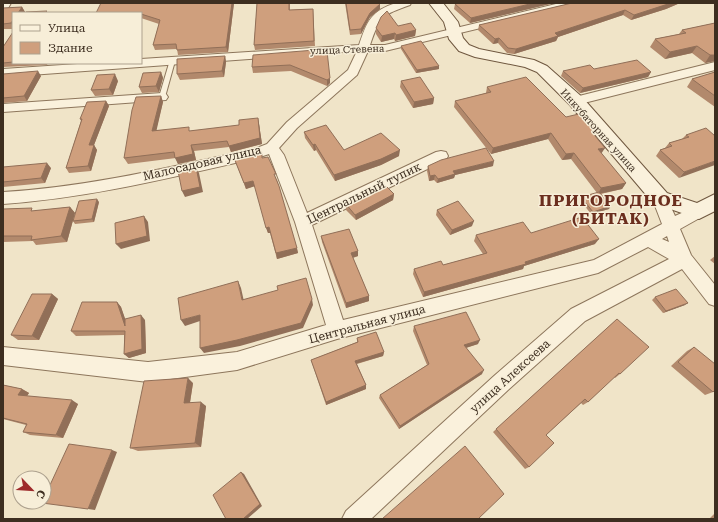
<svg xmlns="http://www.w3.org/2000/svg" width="718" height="522" font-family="'Roboto Serif',serif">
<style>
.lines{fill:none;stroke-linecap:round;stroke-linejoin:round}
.lane-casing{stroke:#8d765c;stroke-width:2}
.street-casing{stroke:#8d765c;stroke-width:2}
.secondary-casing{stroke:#6f573f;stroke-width:2}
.lane{fill:#faf1dc;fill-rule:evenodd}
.street{fill:#faf1dc;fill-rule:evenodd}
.secondary{fill:#faf1dc;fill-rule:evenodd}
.wall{fill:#b2896c}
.shaded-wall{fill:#916f58}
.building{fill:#cf9f7d;stroke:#916f58}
.labels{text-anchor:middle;stroke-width:3;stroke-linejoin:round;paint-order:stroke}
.far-street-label{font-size:10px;fill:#3d2e20;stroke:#f7eed8}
.street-label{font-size:12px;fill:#3d2e20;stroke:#f7eed8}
.district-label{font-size:16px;font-weight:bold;letter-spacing:1px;fill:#6b2e1e;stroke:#f7eed8}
</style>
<rect width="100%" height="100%" fill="#f0e4c8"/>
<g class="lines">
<defs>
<path id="lane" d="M 170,60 L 175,61 L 165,97 L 162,99 L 159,97 Z"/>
<path id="street" d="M 3,3 L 11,3 L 7,10 L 3,11 Z
M 396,3 L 411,3 L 410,5 C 382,15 380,16 370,45 L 385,45 L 560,3 L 578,3 L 577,5 L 385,51 L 368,51 L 357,75 L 297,128 L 279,148 L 284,155 L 307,213 L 436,152 L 441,151 L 446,152 L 448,156 L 446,160 L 312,225 L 343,320 L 594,260 L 662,224 L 652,198 L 655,194 L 660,192 L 665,194 L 675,216 L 699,205 L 705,207 L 707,211 L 705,215 L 680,229 L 691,255 L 715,285 L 715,306 L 709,304 L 682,269 L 585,321 L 508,390 L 371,519 L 342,519 L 346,511 L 494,376 L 571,309 L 669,259 L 648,247 L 598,273 L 337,339 L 237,370 L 148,382 L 3,365 L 3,347 L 148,362 L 237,352 L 326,325 L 295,222 L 269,154 L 257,158 C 173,177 90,198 3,204 L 3,192 C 88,187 171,167 254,149 L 267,144 L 287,122 L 348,70 L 357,51 L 3,77 L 3,69 L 92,63 L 141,63 L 141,59 L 359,45 C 367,21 371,11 396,3 ZM 667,236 L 669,242 L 662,239 Z
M 715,62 L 715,70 L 576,105 L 571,104 L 570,101 L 571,98 Z
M 162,93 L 166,94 L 168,97 L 166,100 L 3,112 L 3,104 Z"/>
<path id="secondary" d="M 429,3 L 443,3 L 458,22 L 463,38 L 469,45 L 479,49 L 534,60 L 547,66 L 582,97 L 667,193 L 697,203 L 715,194 L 715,211 L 699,219 L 653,203 L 570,105 L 537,72 L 525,67 L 475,57 L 459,51 L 449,39 L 444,22 Z"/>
</defs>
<!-- lane casing -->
<use href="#lane" class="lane-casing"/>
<!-- street casing -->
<use href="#street" class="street-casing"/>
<!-- secondary casing -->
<use href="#secondary" class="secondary-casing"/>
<!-- lane -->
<use href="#lane" class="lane"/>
<!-- street -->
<use href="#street" class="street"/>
<!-- secondary -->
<use href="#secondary" class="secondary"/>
</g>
<!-- wall -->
<path class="wall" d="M 234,3 L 228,52 L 178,55 L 177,49 L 155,50 L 153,45 L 159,24 L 141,18 L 141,13 Z
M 257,3 L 290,3 L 290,10 L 313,9 L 315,46 L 255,50 L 254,45 Z
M 345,3 L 379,3 L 380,4 L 380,9 L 370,17 L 361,34 L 350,35 Z
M 459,3 L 554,3 L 470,23 L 454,9 L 455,4 Z
M 572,3 L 680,3 L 666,9 L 631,20 L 623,15 L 558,37 L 556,41 L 514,54 L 507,53 L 498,43 L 493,44 L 478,30 L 479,25 Z
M 22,7 L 25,12 L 13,13 L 13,29 L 3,29 L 3,8 Z
M 715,23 L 715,61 L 705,63 L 692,53 L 665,59 L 650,47 L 655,39 L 679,34 L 682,30 Z
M 398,26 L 416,30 L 415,36 L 395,41 L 394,39 L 381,42 L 376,34 L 376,28 Z
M 13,32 L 13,63 L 48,63 L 47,65 L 3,67 L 3,47 Z
M 401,46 L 439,66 L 439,69 L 416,73 L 401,49 Z
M 315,52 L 330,83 L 327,86 L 291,71 L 253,73 L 252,67 Z
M 225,56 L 226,62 L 224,77 L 180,80 L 177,74 Z
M 563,71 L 651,72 L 648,77 L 580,93 L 561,76 Z
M 161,72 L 163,78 L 159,92 L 142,93 L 139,87 Z
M 715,72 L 715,107 L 687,87 L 692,79 Z
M 3,74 L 41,76 L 27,101 L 3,103 Z
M 118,81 L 113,95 L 95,96 L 91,90 Z
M 401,81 L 434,98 L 433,104 L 413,108 L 400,87 Z
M 487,87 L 597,129 L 594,134 L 601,154 L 626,183 L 622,189 L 601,194 L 609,209 L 591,214 L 580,200 L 581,197 L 597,193 L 571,159 L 562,160 L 548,139 L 491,154 L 454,107 L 455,101 L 486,93 Z
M 161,96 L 163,102 L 156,130 L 191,131 L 259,124 L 262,144 L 231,152 L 229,147 L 194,151 L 196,160 L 178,164 L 176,158 L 128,164 L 124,158 Z
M 106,101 L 109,106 L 94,145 L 97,150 L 91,171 L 69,173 L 66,168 L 81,121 L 80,119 Z
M 304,132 L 344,150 L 399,156 L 381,165 L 335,181 L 316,150 L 314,151 L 305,138 Z
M 686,135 L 715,136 L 679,178 L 656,156 L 660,150 L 665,148 L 669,143 L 682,139 Z
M 234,158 L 263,158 L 277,180 L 298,253 L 277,259 L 270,233 L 268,233 L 255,186 L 246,189 Z
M 428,166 L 493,166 L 455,175 L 454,178 L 437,183 L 434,180 L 429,181 L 427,171 Z
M 3,167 L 51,168 L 45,183 L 3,187 Z
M 394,194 L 393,200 L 356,220 L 346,210 L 346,204 Z
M 99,202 L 94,222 L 75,224 L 73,221 Z
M 70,207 L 75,213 L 67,242 L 36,245 L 33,241 L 3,242 L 3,209 L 34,211 Z
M 437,210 L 472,226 L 450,235 L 436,215 Z
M 531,233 L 595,244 L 524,266 L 523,269 L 423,297 L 413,274 L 414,269 L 443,265 L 483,254 L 474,241 L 476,235 Z
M 321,236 L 358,251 L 358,256 L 353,258 L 369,296 L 369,301 L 346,308 L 322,242 Z
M 715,256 L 715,264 L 710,260 Z
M 52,294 L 58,299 L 39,340 L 18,340 L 11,335 Z
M 655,297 L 685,305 L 663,313 L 652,300 Z
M 117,302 L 121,307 L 125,319 L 145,320 L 146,353 L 129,358 L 124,354 L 124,335 L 76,336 L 71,331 Z
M 617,319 L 620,374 L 615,378 L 614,377 L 588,402 L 583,405 L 581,403 L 546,435 L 529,467 L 525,469 L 493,432 Z
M 414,326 L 478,344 L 466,348 L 482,374 L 399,429 L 379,398 L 380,395 L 427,365 L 413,331 Z
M 357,338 L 384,352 L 383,356 L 357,364 L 366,385 L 366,389 L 326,405 L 311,360 L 357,342 Z
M 694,347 L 713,392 L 705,395 L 671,366 L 687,351 Z
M 193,383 L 190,403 L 206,406 L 201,447 L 138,451 L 130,448 Z
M 3,385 L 22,389 L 29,393 L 27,396 L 78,404 L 63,438 L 30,435 L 23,432 L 26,425 L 3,419 Z
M 715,513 L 715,519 L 709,519 Z"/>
<!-- shaded-wall -->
<path class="shaded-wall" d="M 232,3 L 234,3 L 228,52 L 226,47 Z
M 534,3 L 554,3 L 470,23 L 471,18 Z
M 671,3 L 680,3 L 666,9 L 631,20 L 634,15 Z
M 380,4 L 380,9 L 370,17 L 361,34 L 361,29 L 370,13 Z
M 22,7 L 25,12 L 25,13 L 18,13 Z
M 625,10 L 623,15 L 558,37 L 556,41 L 514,54 L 516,49 L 555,33 Z
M 13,20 L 13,27 L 11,23 Z
M 416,30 L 415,36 L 395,41 L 396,35 Z
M 395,33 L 394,39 L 381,42 L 382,36 Z
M 499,38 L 498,43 L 493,44 L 495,39 Z
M 697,46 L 692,53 L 665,59 L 670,52 Z
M 710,55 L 715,55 L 715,61 L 705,63 Z
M 225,56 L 226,62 L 224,77 L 222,71 Z
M 439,66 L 439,69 L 416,73 L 417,70 Z
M 38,71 L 41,76 L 27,101 L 24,96 Z
M 161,72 L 163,78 L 159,92 L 156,86 Z
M 651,72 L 648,77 L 580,93 L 583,88 Z
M 115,74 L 118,81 L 113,95 L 109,89 Z
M 330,78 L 330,83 L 327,86 L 327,80 Z
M 161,96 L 163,102 L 155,137 L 152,131 Z
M 434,98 L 433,104 L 413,108 L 414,102 Z
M 106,101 L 109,106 L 94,145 L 97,150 L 91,171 L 88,166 L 89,145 Z
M 258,118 L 259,124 L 262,144 L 231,152 L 229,146 Z
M 597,129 L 594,135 L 591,131 Z
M 551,133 L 548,139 L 491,154 L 493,148 Z
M 315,144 L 316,150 L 314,151 L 313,145 Z
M 191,145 L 194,151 L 196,160 L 178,164 L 175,158 Z
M 605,148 L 601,154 L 598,149 Z
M 400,150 L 399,156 L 381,165 L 335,181 L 334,175 Z
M 574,153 L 571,159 L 562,160 L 566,154 Z
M 494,161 L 493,166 L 455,175 L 454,178 L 437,183 L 438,179 L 453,171 Z
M 715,161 L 715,165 L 679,178 L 684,172 Z
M 47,163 L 51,168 L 45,183 L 41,178 Z
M 196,167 L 199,173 L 203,192 L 185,197 L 182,191 Z
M 435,175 L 434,180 L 429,181 L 430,176 Z
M 253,181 L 255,186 L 246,189 L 244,183 Z
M 626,183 L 622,189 L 598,194 L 601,188 Z
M 394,194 L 393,200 L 356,220 L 355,215 Z
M 97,199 L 99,202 L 94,222 L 92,219 Z
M 611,206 L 609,209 L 591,214 L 593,212 Z
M 70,207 L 75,213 L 67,242 L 61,236 Z
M 144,216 L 148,222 L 150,241 L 121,249 L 116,244 Z
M 474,221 L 472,226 L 450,235 L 452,230 Z
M 269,227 L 270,233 L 268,233 L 266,228 Z
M 599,239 L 595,244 L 524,266 L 523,269 L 423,297 L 424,292 L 525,262 Z
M 297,248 L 298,253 L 277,259 L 276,253 Z
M 358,251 L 358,256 L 351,258 L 351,253 Z
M 238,281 L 241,288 L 245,306 L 242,300 Z
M 52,294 L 58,299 L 39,340 L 32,336 Z
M 369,296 L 369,301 L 346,308 L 346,303 Z
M 312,299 L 313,305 L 303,328 L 240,346 L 204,353 L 200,348 Z
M 117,302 L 121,307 L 129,330 L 125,326 Z
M 688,303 L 685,305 L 663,313 L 666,311 Z
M 141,315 L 145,320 L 146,353 L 129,358 L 124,354 Z
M 200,315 L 203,320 L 185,326 L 181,320 Z
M 480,340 L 478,344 L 462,349 L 464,345 Z
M 384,352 L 383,356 L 355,364 L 355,361 Z
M 484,370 L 482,374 L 399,429 L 400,426 Z
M 188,378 L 193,383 L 189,408 L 184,403 Z
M 366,385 L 366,389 L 326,405 L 326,402 Z
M 22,389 L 29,393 L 25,399 L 18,395 Z
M 72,400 L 78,404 L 63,438 L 56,435 Z
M 201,402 L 206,406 L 201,447 L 195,443 Z
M 112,450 L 117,452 L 95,510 L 88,509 Z
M 241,472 L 244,474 L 262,506 L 247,519 L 243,519 Z"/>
<!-- building -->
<path class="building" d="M 101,3 L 232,3 L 226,47 L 177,50 L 176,44 L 153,45 L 160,20 L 141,14 L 141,13 L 96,13 Z
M 257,3 L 289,3 L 289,10 L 313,9 L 314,41 L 254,45 Z
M 346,3 L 379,3 L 380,4 L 370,13 L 361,29 L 350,30 Z
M 459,3 L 534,3 L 471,18 L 455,4 Z
M 572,3 L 671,3 L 634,15 L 625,10 L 555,33 L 558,36 L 516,49 L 508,48 L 499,38 L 495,39 L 479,25 Z
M 22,7 L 18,13 L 13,13 L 13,20 L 11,23 L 3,24 L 3,8 Z
M 47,11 L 45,13 L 25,13 L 26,12 Z
M 387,11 L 398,26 L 411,23 L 416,30 L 396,35 L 395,33 L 382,36 L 376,28 L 381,17 Z
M 715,23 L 715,55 L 710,55 L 697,46 L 670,52 L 655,39 L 686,33 L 682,30 Z
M 13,32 L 13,62 L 3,63 L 3,47 Z
M 421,41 L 439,66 L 417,70 L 401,46 Z
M 315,50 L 315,52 L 327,51 L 330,78 L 327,80 L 290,65 L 252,67 L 253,55 Z
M 225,56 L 222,71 L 177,74 L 177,59 Z
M 637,60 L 651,72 L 583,88 L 563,71 L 590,65 L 594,69 Z
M 38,71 L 24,96 L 3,98 L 3,74 Z
M 161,72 L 156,86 L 139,87 L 143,73 Z
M 715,72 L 715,96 L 692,79 Z
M 115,74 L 109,89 L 91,90 L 97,75 Z
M 420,77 L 434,98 L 414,102 L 401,81 Z
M 526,77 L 566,117 L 583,113 L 597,129 L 591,131 L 605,148 L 598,149 L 626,183 L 601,188 L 574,153 L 566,154 L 551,133 L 493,148 L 455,101 L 491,92 L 487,87 Z
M 161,96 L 152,131 L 189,127 L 189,131 L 239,125 L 239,120 L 258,118 L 260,138 L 229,146 L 227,141 L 191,145 L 193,154 L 175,158 L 174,152 L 124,158 L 132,110 L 136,97 Z
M 106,101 L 89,145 L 94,145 L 88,166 L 66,168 L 82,119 L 80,119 L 87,102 Z
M 326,125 L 344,150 L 381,133 L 400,150 L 381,159 L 334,175 L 315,144 L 313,145 L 304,132 Z
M 706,128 L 715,136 L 715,161 L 684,172 L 660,150 L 672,146 L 669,143 L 689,137 L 686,135 Z
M 486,148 L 494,161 L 453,171 L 455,174 L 438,179 L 435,175 L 430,176 L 428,166 L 441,160 Z
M 262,152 L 262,158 L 268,157 L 276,174 L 274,174 L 279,186 L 297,248 L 276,253 L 269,227 L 266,228 L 253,181 L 244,183 L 234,158 Z
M 47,163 L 41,178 L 3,182 L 3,167 Z
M 196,167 L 200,187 L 182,191 L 178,171 Z
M 385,185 L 394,194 L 355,215 L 346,204 Z
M 599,192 L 611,206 L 593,212 L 581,197 Z
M 97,199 L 92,219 L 73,221 L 79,201 Z
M 458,201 L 474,221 L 452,230 L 437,210 Z
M 70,207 L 61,236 L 31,240 L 32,236 L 3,236 L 3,209 L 32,208 L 31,211 Z
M 144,216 L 147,236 L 116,244 L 115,223 Z
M 582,217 L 599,239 L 525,262 L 526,264 L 424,292 L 414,269 L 441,261 L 443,265 L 487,253 L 476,235 L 523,222 L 531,233 Z
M 349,229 L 358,251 L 351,253 L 369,296 L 346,303 L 321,236 Z
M 306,278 L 312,299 L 301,323 L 237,340 L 200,348 L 200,315 L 181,320 L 178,298 L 238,281 L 242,300 L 278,290 L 277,286 Z
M 676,289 L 688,303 L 666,311 L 655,297 Z
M 32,294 L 52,294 L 32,336 L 11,335 Z
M 82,302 L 117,302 L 125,326 L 125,319 L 141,315 L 142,349 L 124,354 L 125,331 L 71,331 Z
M 466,312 L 480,340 L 464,345 L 484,370 L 400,426 L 380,395 L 429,364 L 414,326 Z
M 617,319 L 649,347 L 620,374 L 619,373 L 588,402 L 585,399 L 546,435 L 554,443 L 529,467 L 496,429 Z
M 376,332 L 384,352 L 355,361 L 366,385 L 326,402 L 311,360 L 358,342 L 357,338 Z
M 694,347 L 715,364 L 715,390 L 713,392 L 678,362 Z
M 188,378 L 184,403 L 201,402 L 195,443 L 130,448 L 144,381 Z
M 3,385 L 22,389 L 18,395 L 72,400 L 56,435 L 23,432 L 27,424 L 3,418 Z
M 69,444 L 112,450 L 88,509 L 42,503 L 42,502 L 44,502 L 44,498 Z
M 465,446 L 504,494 L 478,519 L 382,519 Z
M 241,472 L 260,504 L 243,519 L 226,519 L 213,495 Z"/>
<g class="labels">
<!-- far-street labels -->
<g class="far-street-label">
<text transform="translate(347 49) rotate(-2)" y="4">улица Стевена</text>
<text transform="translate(599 130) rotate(48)" y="4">Инкубаторная улица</text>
</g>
<!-- street labels -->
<g class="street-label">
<text transform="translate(202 163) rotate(-13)" y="4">Малосадовая улица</text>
<text transform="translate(364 193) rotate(-26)" y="4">Центральный тупик</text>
<text transform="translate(367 324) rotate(-15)" y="4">Центральная улица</text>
<text transform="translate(510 376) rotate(-42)" y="4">улица Алексеева</text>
</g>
<!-- district labels -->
<g class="district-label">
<text x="611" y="206">ПРИГОРОДНОЕ<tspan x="611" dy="18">(БИТАК)</tspan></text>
</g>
</g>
<!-- border -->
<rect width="718" height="522" fill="none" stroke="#3d2e20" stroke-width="8"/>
<!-- legend -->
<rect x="12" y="12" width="130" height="52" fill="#f7eed8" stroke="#ada18e"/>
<rect x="20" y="25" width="20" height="6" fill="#faf1dc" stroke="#ada18e"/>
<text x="48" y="32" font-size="12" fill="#3d2e20">Улица</text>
<rect x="20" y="42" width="20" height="12" fill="#cf9f7d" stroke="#ada18e"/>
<text x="48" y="52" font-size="12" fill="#3d2e20">Здание</text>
<!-- north arrow -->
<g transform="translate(32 490) rotate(115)"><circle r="19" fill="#f7eed8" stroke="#ada18e"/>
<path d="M0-3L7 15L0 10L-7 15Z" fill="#9e2a2b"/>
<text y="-6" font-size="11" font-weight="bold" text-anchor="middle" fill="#3d2e20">С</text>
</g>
</svg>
